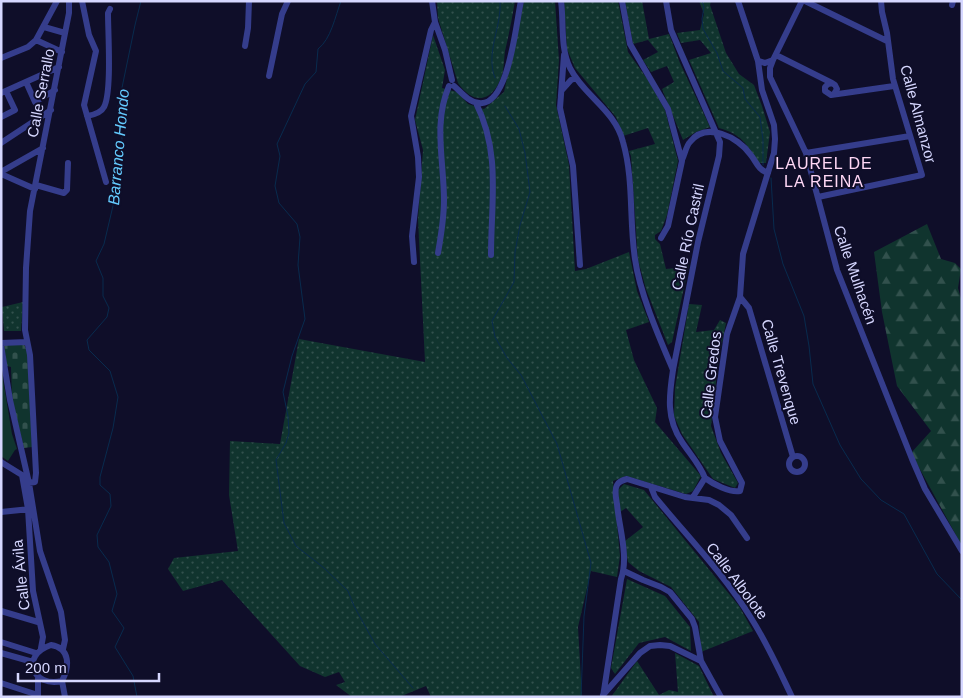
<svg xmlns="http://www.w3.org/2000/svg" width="963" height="698" font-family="Helvetica,sans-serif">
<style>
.grass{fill:url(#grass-dots)}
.forest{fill:url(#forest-firs)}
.cemetery{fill:url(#cemetery-stones)}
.garden{fill:#10342e}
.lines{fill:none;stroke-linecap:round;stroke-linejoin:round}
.stream{stroke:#082b4e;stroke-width:1}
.minor{stroke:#353d8c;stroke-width:6}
.labels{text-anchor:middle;stroke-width:4;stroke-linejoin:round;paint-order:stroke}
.street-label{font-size:15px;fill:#d6d7ff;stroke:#0f0e29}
.water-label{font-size:16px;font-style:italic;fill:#64cbff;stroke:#0f0e29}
.neighbourhood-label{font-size:16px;letter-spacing:1px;fill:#ffd8f6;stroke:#0f0e29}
</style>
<defs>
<pattern id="grass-dots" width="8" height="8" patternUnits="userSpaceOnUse" patternTransform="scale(1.25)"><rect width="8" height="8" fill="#10342e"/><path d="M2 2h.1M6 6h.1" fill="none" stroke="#32514d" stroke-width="1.8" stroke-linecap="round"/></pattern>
<pattern id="forest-firs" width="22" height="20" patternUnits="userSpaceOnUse" patternTransform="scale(1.25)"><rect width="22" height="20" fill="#10342e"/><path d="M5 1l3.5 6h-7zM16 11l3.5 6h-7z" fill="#32514d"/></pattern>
<pattern id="cemetery-stones" width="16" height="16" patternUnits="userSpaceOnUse" patternTransform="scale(1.25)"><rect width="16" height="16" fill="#10342e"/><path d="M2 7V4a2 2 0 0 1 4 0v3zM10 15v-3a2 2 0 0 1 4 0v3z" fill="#32514d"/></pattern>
</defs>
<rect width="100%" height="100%" fill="#0f0e29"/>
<!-- grass -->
<path class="grass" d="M 437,1 L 515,1 C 512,18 509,35 505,51 C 504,58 504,65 503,71 C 496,99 476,109 458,83 L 438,18 Z
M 524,1 L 555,1 L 559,60 L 556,105 L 569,165 L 575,271 L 586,269 L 629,252 L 637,291 L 649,322 L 626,330 L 634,360 L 657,408 L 655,422 L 701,476 L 693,491 L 686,494 L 626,476 L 613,481 L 620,556 L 617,577 L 591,571 L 578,627 L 582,697 L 431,697 L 426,686 L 399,697 L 352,697 L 336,685 L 345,682 L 339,672 L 325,677 L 300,666 L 222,580 L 183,591 L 168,569 L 174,558 L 238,551 L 229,495 L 230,441 L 280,444 L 299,339 L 425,362 L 418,219 L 423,150 L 415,120 L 433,35 L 445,70 L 442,88 L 457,92 L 468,104 L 484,109 L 504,92 Z
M 564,1 L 618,1 L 628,52 L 648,80 L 665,110 L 678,161 L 667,215 L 661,231 L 655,235 L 655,239 L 660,244 L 666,269 L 677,268 L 678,263 L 689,265 L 672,342 L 668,345 L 646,289 L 638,260 L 631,156 L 629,151 L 655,144 L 648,128 L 623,136 L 616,117 L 575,68 L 567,49 Z
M 625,1 L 642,1 L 649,39 L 669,34 L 680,63 L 710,127 L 696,132 L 683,140 L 662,89 L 674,82 L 667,66 L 651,72 L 643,60 L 658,52 L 648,40 L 633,44 Z
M 699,1 L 711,1 L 710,5 L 726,53 L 739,74 L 754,85 L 762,106 L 770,132 L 766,163 L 759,163 C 747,144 741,134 719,128 L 689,60 L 711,53 L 700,40 L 681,43 L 677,33 L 700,30 L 704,14 Z
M 23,302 L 21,331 L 4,331 L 2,307 Z
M 689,304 L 702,305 L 696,332 L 714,330 L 720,320 L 726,323 L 718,363 L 711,426 L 721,453 L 738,483 L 735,488 L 713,479 L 682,434 L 674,416 L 675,388 Z
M 624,484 L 644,490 L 739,606 L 753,631 L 701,652 L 699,622 L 671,587 L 639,571 L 628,562 L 625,541 L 643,527 L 626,508 L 620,512 L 618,490 Z
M 627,579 L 665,596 L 690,627 L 691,651 L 665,637 L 639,643 L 615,674 L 611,668 Z
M 675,653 L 699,666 L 714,697 L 611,697 L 637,661 L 659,695 L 669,690 L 678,692 Z"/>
<!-- forest -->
<path class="forest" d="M 927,224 L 941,259 L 955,263 L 961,269 L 958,288 L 962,302 L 962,546 L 911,453 L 931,431 L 897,386 L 882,312 L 874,252 Z"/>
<!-- cemetery -->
<path class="cemetery" d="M 24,344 L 28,354 L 32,447 L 24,448 L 12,400 L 11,367 L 7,366 L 4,345 Z"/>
<!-- garden -->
<path class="garden" d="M 1,367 L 12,434 L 17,449 L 15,450 L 8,461 L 1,456 Z"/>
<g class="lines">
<!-- stream -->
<path class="stream" d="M 341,1 C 335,17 331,39 318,49 L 316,72 L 305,84 L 277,144 L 280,156 L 275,186 L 279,203 L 297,224 L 300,237 L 298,265 L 305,319 L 292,356 L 283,392 L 288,416 L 289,433 L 286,443 L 276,460 L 284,523 L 296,546 L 324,568 L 348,591 L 354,606 L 375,644 L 413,688
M 702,1 L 704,7 L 702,19 L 703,29 L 717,53 L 723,71 L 743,88 L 745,99 L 760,117 L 763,140 L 763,165
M 495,78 C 485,52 502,27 500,1
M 505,106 L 519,129 L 525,153 L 530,192 L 520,225 L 515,252 L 514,282 L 492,321 L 495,337 L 507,358 L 521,375 L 557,444 L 591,563 L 584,616 L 581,697
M 771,178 L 774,229 L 783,264 L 804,316 L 809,346 L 813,384 L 840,445 L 861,479 L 881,500 L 904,514 L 937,574 L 962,600
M 137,697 L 133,676 L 115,647 L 124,628 L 112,611 L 117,594 L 109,562 L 98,547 L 97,535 L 111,506 L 110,494 L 100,485 L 100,477 L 113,428 L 118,397 L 110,371 L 89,350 L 87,340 L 107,317 L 109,308 L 103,296 L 103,278 L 96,261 L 104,244 L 116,193 L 122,139 L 118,107 L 135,25 L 141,1"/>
<!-- minor -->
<path class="minor" d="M 82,1 L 89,35 L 96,51 L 84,105 L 106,182
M 432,1 L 435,22 L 445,50 L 452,80
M 561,1 C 564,23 560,48 570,68 C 584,96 615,110 623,142 C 634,180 629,220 635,259 C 640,294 659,337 673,370
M 622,1 L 630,44 L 668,109 L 682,161 L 668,226 L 661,238
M 666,1 L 671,30 L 720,142 L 719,156 L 698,242 L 673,370 C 669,396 666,419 682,442 C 690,454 700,465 705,478 C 713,484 730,493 740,491 L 742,483 L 720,441 L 715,417 L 727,334 L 740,297 L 743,254 L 774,153 L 775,139 L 774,125 L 762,90 L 758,61 L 738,1
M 802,1 L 773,60 L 770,68 L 770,77 L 806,153 L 837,270 L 912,459 L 925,489 L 962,551
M 805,1 L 887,41
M 952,5 L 953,1
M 44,27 L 65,33
M 36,40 L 62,52
M 245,46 L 248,28 L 249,1
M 564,55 L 560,108 L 573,166 L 580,265
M 776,55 L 832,83
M 1,58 L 28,47 L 36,40 L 57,1
M 758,61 L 765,63 L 773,60
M 269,76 L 282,14 L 288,1
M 26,82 L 35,102 L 55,90
M 454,86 C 461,92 468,102 479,103 C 509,107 516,22 521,1
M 562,90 L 571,80 L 576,78
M 1,93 L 59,67
M 834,94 L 837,89 L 835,85 L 832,83 L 828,84 L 825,87 L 825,91 L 831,95 L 894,86
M 476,103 C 501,153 491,202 491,255
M 87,116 C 93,115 101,113 104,107 C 112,92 108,33 108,13 L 110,9
M 1,117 L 15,110 L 6,91
M 1,143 L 51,110
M 806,153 L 910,136
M 682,160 C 685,154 686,146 690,142 C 706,121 738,137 750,154 C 757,162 757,169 768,173
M 1,172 L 43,148
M 1,174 L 35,189
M 36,185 L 64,193 L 67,190 L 68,163
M 818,197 L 922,175 L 893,79 L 887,33 L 882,12 L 881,1
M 438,253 C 441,236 444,218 444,200 C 444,161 433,123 449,86
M 414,262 L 412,236 L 419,177 L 418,157 L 411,116 L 431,30 L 435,22
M 740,297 L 749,308 L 793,457
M 1,343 L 27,342
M 1,345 L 10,400 L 29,483 L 40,551 L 61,612 L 65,640 L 63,649
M789 464a8 8 0 1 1 16 0a8 8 0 1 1-16 0Z
M 1,462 L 22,475
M 22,475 L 28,509 L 33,591 L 43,637 L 41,648
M 29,483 L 35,482 L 36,473 L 30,355 L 25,330 L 26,268 L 30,211 L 69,13 L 69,1
M 651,487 L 655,497 C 687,536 724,574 751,618 C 767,643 779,670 792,697
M 693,497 L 705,478
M 1,512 L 30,509
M 624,571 L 643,580 L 661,587 L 670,592 L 692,619 L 695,627 L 701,661 L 721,697
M 1,611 L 38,622
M 1,642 L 36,653
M 51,645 C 70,648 70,666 62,681 C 33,688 19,656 51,645 Z
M 1,653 L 33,662
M 62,681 L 65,697
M 1,683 L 38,695
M 603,695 L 640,653 L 650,646 L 660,645 L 670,646 L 701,661
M 38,697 L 38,676
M 603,697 L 621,579 C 629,556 619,528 617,504 C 616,498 614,490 617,485 C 619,481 623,480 627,479 L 685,497 L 709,500 L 719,505 L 731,515 L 747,538"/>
</g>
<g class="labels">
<!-- street labels -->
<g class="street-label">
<text transform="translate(41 93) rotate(-79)" y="5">Calle Serrallo</text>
<text transform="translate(918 114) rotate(75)" y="5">Calle Almanzor</text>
<text transform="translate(688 237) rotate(-78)" y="5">Calle Río Castril</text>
<text transform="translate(855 275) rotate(71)" y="5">Calle Mulhacén</text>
<text transform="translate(781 372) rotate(74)" y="5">Calle Trevenque</text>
<text transform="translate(711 375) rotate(-83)" y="5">Calle Gredos</text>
<text transform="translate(21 575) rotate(-96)" y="5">Calle Ávila</text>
<text transform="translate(737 581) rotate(53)" y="5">Calle Albolote</text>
</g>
<!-- water labels -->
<g class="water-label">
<text transform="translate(118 147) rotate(-85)" y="6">Barranco Hondo</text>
</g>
<!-- neighbourhood labels -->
<g class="neighbourhood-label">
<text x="824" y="169">LAUREL DE<tspan x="824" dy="18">LA REINA</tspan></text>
</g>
</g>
<!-- border -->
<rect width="963" height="698" fill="none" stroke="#d6d7ff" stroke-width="5"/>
<!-- scale -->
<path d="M18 673v8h141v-8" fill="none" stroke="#d6d7ff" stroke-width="2.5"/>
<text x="25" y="673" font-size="15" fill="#d6d7ff" stroke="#0f0e29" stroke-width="4" paint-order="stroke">200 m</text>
</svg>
